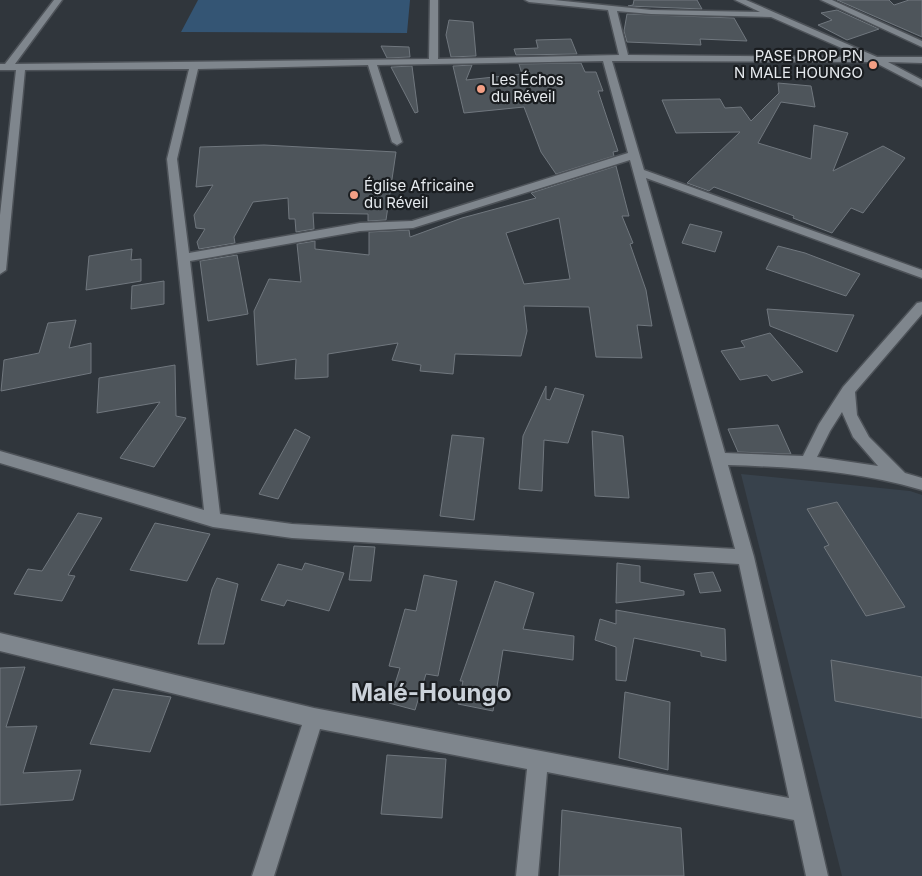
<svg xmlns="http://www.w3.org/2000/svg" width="922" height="876" font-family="Inter,sans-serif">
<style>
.built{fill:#38424c}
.green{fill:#345574}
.building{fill:#4e555b;stroke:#70777e;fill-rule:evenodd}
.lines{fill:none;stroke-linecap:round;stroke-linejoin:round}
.minor-casing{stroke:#4d5258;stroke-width:3}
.minor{fill:#7f868d;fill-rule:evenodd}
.poi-dot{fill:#f39f85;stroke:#1a1d20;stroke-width:2}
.labels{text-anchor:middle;stroke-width:4.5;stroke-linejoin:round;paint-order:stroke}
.far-poi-label{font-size:15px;fill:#e5e9ed;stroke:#1a1d20;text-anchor:start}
.near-quarter-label{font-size:24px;font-weight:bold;fill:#cbd2da;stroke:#1a1d20}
</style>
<rect width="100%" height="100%" fill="#30363c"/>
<!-- built -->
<path class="built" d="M 741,474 L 910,491 L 922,495 L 922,876 L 842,876 Z"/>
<!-- green -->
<path class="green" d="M 198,0 L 410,0 L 407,33 L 181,32 Z"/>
<!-- building -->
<path class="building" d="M 634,0 L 697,0 L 702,9 L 628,6 L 633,5 Z
M 837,0 L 889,0 L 894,5 L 909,0 L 922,0 L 922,37 Z
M 837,10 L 879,29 L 847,40 L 818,25 L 832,20 L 821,13 Z
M 627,14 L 734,18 L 747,41 L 700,39 L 701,45 L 627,42 L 624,31 Z
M 449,20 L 473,22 L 476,56 L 451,57 L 446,35 Z
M 571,39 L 577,54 L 516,55 L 514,49 L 538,48 L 536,40 Z
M 381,46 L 409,47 L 410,57 L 387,58 Z
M 581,63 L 585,72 L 596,72 L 603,91 L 598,91 L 618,151 L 613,152 L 614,156 L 556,174 L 541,152 L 524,107 L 464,113 L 453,66 L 472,65 L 466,80 L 522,74 L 519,64 Z
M 412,66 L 418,112 L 415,113 L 391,67 Z
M 778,83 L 811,86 L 815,107 L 781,102 L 758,143 L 811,159 L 814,125 L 848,133 L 833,171 L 883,146 L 905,158 L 863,213 L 851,208 L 832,233 L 793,218 L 794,216 L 714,187 L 709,191 L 687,183 L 740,132 L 676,133 L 662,100 L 720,99 L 725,108 L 741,107 L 751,121 L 779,93 Z
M 264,145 L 396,152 L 386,220 L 368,221 L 368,214 L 313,213 L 314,229 L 296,232 L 295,219 L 289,219 L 288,198 L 253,202 L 234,237 L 235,243 L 199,249 L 197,242 L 205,229 L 196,228 L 194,215 L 213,185 L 196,187 L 200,147 Z
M 616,166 L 629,216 L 622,216 L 633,243 L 630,244 L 646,290 L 652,326 L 637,325 L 642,358 L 596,357 L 589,307 L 524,306 L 527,331 L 521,356 L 455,354 L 453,374 L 420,371 L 421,365 L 392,360 L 398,343 L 328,354 L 328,377 L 295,379 L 296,359 L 257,365 L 254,311 L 269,279 L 301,282 L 297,244 L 315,241 L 315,249 L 369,255 L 369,232 L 409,230 L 410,237 L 462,218 L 536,198 L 531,193 ZM 559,218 L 570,279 L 524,284 L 506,233 Z
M 690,224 L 722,232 L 715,252 L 682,243 Z
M 778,246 L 805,253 L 860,274 L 846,296 L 766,269 Z
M 132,249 L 131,260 L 141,259 L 141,281 L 86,290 L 89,256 Z
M 237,255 L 248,314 L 208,321 L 200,261 Z
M 164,281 L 164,304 L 131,309 L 132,286 Z
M 767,309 L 854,315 L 837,352 L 770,326 Z
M 76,320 L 69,348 L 91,343 L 91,373 L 1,391 L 4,360 L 39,353 L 48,323 Z
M 770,333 L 803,372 L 772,381 L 767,375 L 740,380 L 721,351 L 745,347 L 741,341 Z
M 175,365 L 176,416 L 186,418 L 154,467 L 120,458 L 160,402 L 97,413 L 99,378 Z
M 546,386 L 546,399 L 550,400 L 555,388 L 584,395 L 568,443 L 544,440 L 542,491 L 519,489 L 523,436 Z
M 778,425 L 791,454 L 738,452 L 728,429 Z
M 295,429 L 310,437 L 278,499 L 259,494 Z
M 592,431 L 623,436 L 629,498 L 595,496 Z
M 452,435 L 484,438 L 474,520 L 440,516 Z
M 837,502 L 905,607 L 866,616 L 824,547 L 829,545 L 807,509 Z
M 78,513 L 102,518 L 68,575 L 75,576 L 62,601 L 14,594 L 28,569 L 42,571 Z
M 155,523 L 210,534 L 187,581 L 130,570 Z
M 354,546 L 375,547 L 371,581 L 349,580 Z
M 305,563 L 344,573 L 329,611 L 287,600 L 284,606 L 261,600 L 278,564 L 302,570 Z
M 617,563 L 640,566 L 640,582 L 684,591 L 684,595 L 616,603 Z
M 713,572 L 721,591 L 700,593 L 694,574 Z
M 424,575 L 457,581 L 438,676 L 426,674 L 415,710 L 389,703 L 400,668 L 389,666 L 405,609 L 416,611 Z
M 217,578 L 238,584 L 224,644 L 198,644 L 212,589 Z
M 495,581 L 534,593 L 523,629 L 574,636 L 573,660 L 503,650 L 493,711 L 458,704 L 463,681 L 460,681 Z
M 616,610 L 725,629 L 726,661 L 701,656 L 701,652 L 634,638 L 626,681 L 616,680 L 616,647 L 595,640 L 600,619 L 616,624 Z
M 831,660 L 922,677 L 922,718 L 835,701 Z
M 25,667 L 6,727 L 37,726 L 23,773 L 81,770 L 73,800 L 0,805 L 0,668 Z
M 113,689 L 171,697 L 150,752 L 90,744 Z
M 625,692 L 670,702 L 668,770 L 619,758 Z
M 387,755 L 446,759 L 442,818 L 381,814 Z
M 562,810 L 681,828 L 684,876 L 559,876 Z"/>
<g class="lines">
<defs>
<path id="minor" d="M 54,0 L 62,0 L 15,64 L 429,59 L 430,0 L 438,0 L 438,59 L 619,55 L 608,10 L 529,2 L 525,0 L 554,0 L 651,10 L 760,12 L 735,0 L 746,0 L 877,57 L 922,57 L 922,63 L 888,62 L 922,80 L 922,87 L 874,62 L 612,61 L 644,170 L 922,270 L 922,278 L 646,178 L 725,453 L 803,456 L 819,424 L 843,387 L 917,303 L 922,302 L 922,314 L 855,392 L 857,415 L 869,437 L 905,473 L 922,478 L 922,490 C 858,471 794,467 728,465 L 754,557 L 828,876 L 806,876 L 794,820 L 547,772 L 538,876 L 516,876 L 527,769 L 320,729 L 274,876 L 252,876 L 302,725 L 0,651 L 0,633 L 314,708 L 789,798 L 739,564 L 292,538 L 213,527 L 0,463 L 0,451 L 204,510 L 167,159 L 189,69 L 25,70 L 6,270 L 0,274 L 0,215 L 16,70 L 0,70 L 0,64 L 5,64 ZM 617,11 L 651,14 L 771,17 L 862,57 L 628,55 ZM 603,61 L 628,153 L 412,221 L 360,223 L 189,253 L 177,159 L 198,69 L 368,65 L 392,142 L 397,145 L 402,142 L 377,65 ZM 630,160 L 735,549 L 292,524 L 220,514 L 190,261 L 360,231 L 413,228 ZM 842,412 L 853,437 L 878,466 L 817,457 L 830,431 Z
M 821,0 L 832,0 L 922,41 L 922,47 Z"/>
</defs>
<!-- minor casing -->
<use href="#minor" class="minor-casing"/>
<!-- minor -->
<use href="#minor" class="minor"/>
</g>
<!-- markers -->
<g class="poi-dot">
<circle cx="873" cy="65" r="5"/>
<circle cx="481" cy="89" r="5"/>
<circle cx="354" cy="195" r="5"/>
</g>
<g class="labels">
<!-- far-poi labels -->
<g class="far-poi-label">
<text x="863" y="61" text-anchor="end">PASE DROP PN<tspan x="863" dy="17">N MALE HOUNGO</tspan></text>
<text x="491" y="85">Les Échos<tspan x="491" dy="17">du Réveil</tspan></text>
<text x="364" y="191">Église Africaine<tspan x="364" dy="17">du Réveil</tspan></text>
</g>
<!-- near-quarter labels -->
<g class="near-quarter-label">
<text x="431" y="701">Malé-Houngo</text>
</g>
</g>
</svg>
